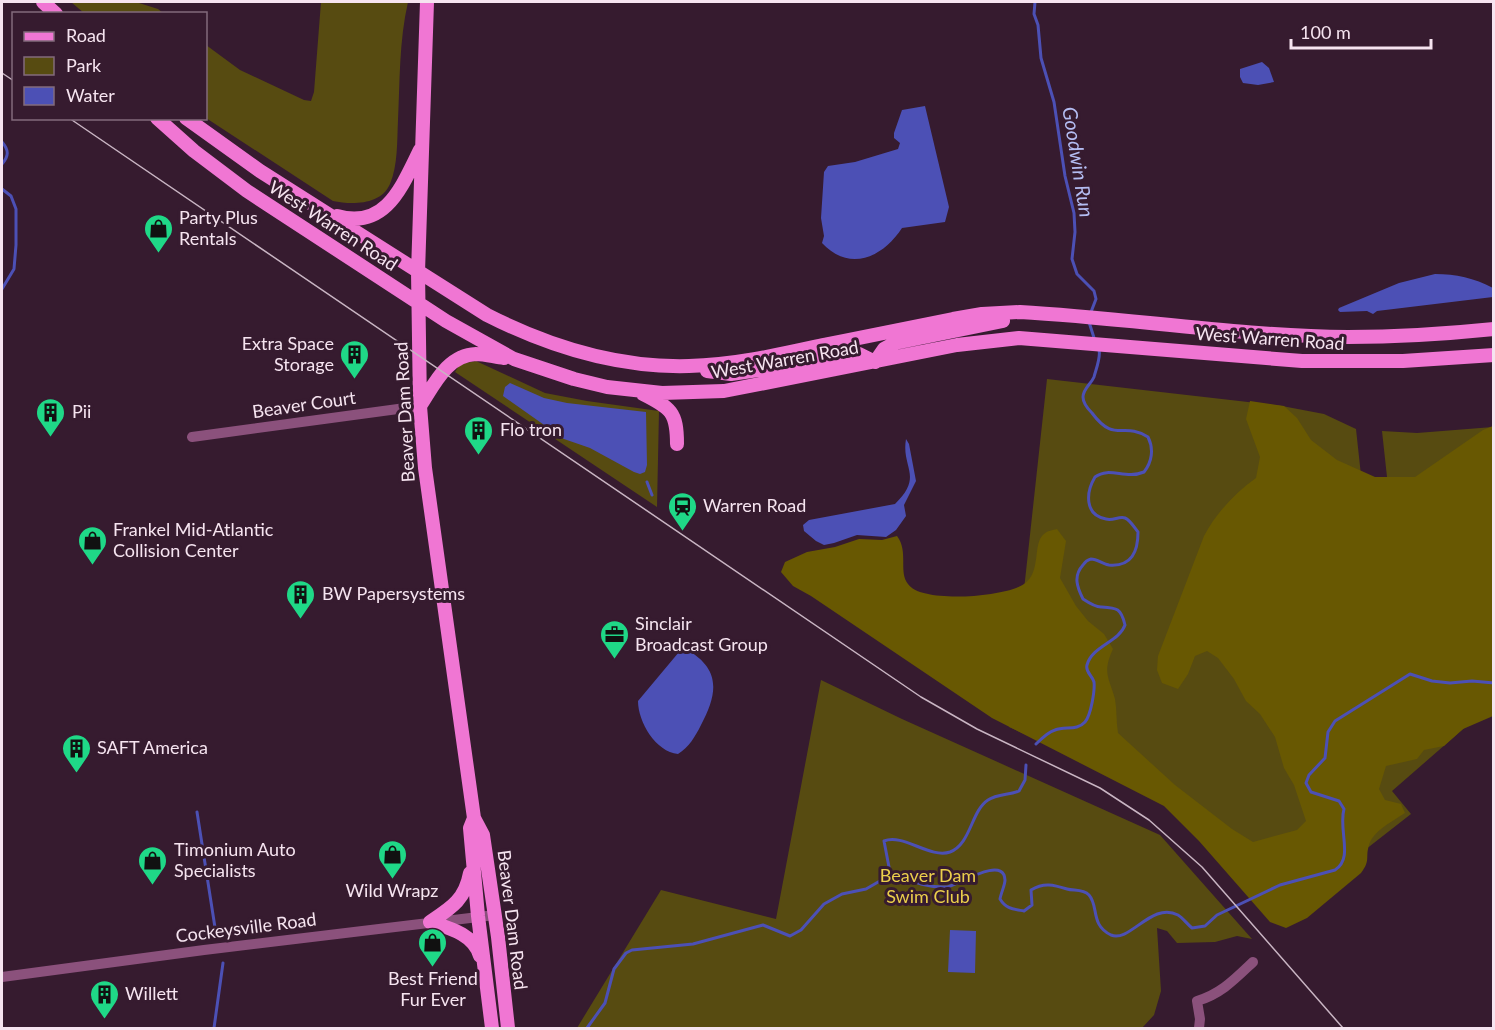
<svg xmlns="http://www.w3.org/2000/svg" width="1495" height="1030" font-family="Lato,sans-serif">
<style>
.green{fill:#574b11}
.forest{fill:#685802}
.water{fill:#4c50b5}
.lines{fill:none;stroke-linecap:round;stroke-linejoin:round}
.stream{stroke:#4c50b5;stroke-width:3}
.minor{stroke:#8b517c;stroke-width:10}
.major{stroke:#f076d3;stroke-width:14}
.tram{stroke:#c9b5c3;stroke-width:1.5}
.labels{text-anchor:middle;stroke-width:6;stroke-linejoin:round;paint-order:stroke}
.poi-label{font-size:18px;fill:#f6e4f0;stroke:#361b2f;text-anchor:start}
.street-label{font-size:18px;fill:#f6e4f0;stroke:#361b2f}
.park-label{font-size:18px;fill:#ebcf4b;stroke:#361b2f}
.water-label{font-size:20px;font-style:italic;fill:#b4bdf2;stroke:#361b2f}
</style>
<rect width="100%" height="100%" fill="#361b2f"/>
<!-- green -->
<path class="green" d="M 71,2 L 139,3 L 158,9 L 163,13 L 84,13 Z
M 321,2 L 408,2 C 399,41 400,81 398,120 C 397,141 398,165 390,184 C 381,205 352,205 333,201 L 206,118 L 206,45 L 240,70 L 304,100 L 311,101 L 314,92 Z
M 476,361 L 545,393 L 587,401 L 659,411 L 657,507 L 455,372 L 460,364 Z
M 1047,379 L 1282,406 L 1324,414 L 1356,429 L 1364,503 L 1387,477 L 1382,431 L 1417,433 L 1493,427 L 1493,703 L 1392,791 L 1411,814 L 1274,921 L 1161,796 L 1009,727 Z
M 821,680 L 902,719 L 1160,835 L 1252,939 L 1237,936 L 1215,942 L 1177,943 L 1167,931 L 1157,928 L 1161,991 L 1154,1015 L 1142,1028 L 577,1028 L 661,890 L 776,919 Z"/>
<!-- forest -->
<path class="forest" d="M 1250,401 L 1284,406 L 1297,418 L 1311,440 L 1337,460 L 1375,477 L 1415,477 L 1483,430 L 1493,426 L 1493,716 L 1463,729 L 1444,746 L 1424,750 L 1417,759 L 1386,766 L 1379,789 L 1385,800 L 1401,804 L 1405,813 C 1393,821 1373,831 1369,845 C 1365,858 1371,860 1361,873 L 1307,918 L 1286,928 L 1270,922 L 1199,841 L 1164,806 L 992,718 L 811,596 L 793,586 L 781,572 L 785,562 L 807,552 L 835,547 L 859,539 L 882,540 L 897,536 C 909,552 898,571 908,584 C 921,604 1006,597 1024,584 C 1042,572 1032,543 1044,534 C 1047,531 1053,530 1057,529 L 1066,541 L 1060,578 L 1076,606 L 1088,621 L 1104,634 L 1113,649 C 1102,673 1109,677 1115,699 C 1117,710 1116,722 1118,733 L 1175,785 L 1232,829 L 1253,842 L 1297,830 L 1306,821 L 1294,785 L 1284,768 L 1275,737 L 1260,714 L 1246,701 L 1234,679 L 1218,658 L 1207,651 L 1195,656 L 1188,674 L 1178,689 L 1162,683 L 1157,670 L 1158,656 L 1204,536 C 1216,513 1235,493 1256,478 L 1260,457 L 1246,419 Z"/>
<!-- water -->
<path class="water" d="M 1262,62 L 1269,68 L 1274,82 L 1258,85 L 1243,83 L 1240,77 L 1240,69 Z
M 925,106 L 949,207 L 945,222 L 902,228 C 883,257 850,273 822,243 L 824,236 L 821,218 L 824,172 L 828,166 L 855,162 L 898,149 L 900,143 L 894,138 L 894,133 L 902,110 Z
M 1435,274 C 1456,274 1474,278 1493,288 L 1493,297 L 1377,311 L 1373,314 L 1367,311 L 1340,312 L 1338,310 L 1339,308 L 1399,283 Z
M 510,383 L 544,398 L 567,403 L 646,412 L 647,465 L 645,472 L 640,474 L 634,472 L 590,448 L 564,439 L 503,396 L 505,387 Z
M 906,439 L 909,444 L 916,481 L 904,505 L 906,516 L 896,530 L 886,537 L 857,535 L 834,543 L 824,545 L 816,541 L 804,531 L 803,525 L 809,520 L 895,504 C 924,476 901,468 906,439 Z
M 686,649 C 721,669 718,693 701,725 C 695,737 689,747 678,754 C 656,752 638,722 638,701 L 679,652 Z
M 950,930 L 976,931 L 975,973 L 948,972 Z"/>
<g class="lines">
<!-- stream -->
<path class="stream" d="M 1035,2 L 1034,14 L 1038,25 L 1041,58 L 1054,102 L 1065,176 L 1074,213 L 1075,232 L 1072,259 L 1077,274 L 1094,291 L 1096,299 L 1091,312
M 2,142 C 9,150 9,156 2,164
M 2,189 L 11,196 L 16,209 L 16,245 L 14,269 L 2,289
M 1089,322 L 1095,341
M 647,482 L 652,495
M 1036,744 C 1041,739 1048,732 1055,730 C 1065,726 1077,731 1085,722 C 1091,715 1095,690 1094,682 C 1092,675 1085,672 1087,665 C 1092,646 1119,642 1125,625 C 1121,608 1117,608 1101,607 C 1095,607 1089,603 1083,599 C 1077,587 1073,576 1083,565 C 1085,562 1087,560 1091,559 C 1097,559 1103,564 1109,565 C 1132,567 1138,551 1138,532 C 1134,527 1130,520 1125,518 C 1119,516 1113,521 1106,519 C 1084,515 1086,492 1095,477 C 1110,466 1125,480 1144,472 C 1152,462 1154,449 1148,437 C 1123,421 1115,444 1092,413 C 1088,409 1083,403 1083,397 C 1083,389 1091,384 1094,377 C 1096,369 1101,357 1099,350
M 197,812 L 216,934
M 884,877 L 889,867 L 884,841 C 903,833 930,859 950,852 C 971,844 971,811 988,800 C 997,794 1010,795 1019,791 L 1025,780 L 1026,765
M 214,1028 L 223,963
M 587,1028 L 605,1003 L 614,969 L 626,953 L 632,950 L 693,944 L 763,925 L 790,936 L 801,930 L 824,904 L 842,894 L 866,889 L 892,874 C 911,881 927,888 947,887 C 955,887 1004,854 1005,880 C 1005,885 1001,893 1000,899 C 1006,909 1013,909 1024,911 L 1032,905 L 1031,890 C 1044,882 1054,885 1067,889 C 1074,891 1083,889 1089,895 C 1099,906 1090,925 1111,935 C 1130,943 1152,901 1178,915 C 1183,918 1187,924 1192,928 L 1205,926 L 1217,915 L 1280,885 L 1335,870 C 1354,858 1338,830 1344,809 L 1339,801 L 1311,792 L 1306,783 L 1309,775 L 1325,758 L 1328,732 L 1335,721 L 1410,674 L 1432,681 L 1450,683 L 1472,681 L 1494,683"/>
<!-- minor -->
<path class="minor" d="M 192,437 L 420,406
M 2,977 L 204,950 L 495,915
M 1199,1028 L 1200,1019 L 1197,1001 C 1221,994 1235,979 1253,962"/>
<!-- major -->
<path class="major" d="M 43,2 L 56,14
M 427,2 L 418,272 L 420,406 L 425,468 L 474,818 L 483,835 L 498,937 L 508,1028
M 157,118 L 194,151 L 247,191 L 446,321 L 514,359 L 574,379 L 607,387 L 662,393 L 724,391 L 957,345 L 1019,338 L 1302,361 L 1403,361 L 1494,355
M 186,118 L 260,171 L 487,315 C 550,347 618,368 689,366 C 736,365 782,354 828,344 C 870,336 912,327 953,319 L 982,314 L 1020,312 C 1129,318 1238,336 1348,337 C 1396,337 1445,334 1494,329
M 337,216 C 386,230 402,186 420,150
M 875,362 L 884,349 L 895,343 L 1003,321
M 707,371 L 731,374 L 779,367 L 846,353 L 859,354 L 875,362
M 643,394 C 671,408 677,412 677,444
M 420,406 C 434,385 447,355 476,354 C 485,354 495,357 504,358
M 474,818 L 470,828 L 478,916 L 492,1028
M 430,922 C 449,928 474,934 480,956
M 430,922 C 451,908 465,900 470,873"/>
<!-- tram -->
<path class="tram" d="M 2,73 L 14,81
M 69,118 L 921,697 L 977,729 L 1100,788 L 1149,820 L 1202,867 L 1343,1028"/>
</g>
<!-- icons -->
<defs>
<symbol id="shop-pin" viewBox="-11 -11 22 30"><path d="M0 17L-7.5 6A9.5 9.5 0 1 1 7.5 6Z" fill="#1fd887" stroke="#361b2f"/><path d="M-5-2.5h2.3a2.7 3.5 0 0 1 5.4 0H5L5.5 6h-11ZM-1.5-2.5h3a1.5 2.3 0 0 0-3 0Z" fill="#111"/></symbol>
<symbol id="building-pin" viewBox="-11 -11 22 30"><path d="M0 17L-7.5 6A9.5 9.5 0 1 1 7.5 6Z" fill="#1fd887" stroke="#361b2f"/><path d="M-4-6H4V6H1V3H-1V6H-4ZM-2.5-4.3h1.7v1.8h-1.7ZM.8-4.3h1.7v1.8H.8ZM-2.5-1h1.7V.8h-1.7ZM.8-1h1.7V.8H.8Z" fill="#111"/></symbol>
<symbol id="station-pin" viewBox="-11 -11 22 30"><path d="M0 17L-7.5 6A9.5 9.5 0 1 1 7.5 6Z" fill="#1fd887" stroke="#361b2f"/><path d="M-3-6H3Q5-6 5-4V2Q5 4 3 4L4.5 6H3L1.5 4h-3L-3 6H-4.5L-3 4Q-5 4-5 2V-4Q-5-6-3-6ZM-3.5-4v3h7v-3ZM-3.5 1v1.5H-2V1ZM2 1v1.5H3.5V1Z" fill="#111"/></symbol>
<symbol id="office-pin" viewBox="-11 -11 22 30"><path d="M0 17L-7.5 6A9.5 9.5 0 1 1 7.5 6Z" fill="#1fd887" stroke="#361b2f"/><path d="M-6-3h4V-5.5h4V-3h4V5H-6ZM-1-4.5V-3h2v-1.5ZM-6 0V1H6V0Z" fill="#111"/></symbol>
</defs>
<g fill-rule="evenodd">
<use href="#shop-pin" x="142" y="212" width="33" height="45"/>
<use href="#building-pin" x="338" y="338" width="33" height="45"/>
<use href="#building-pin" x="34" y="396" width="33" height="45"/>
<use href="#building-pin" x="462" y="414" width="33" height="45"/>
<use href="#station-pin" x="666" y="490" width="33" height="45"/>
<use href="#shop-pin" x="76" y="524" width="33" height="45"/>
<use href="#building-pin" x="284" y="578" width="33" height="45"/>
<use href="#office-pin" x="598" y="618" width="33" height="45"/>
<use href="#building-pin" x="60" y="732" width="33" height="45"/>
<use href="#shop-pin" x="376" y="838" width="33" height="45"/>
<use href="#shop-pin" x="136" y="844" width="33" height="45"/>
<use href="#shop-pin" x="416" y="926" width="33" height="45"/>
<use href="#building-pin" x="88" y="978" width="33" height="45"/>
</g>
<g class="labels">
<!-- poi labels -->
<g class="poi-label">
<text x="179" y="224">Party Plus<tspan x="179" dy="21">Rentals</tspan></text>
<text x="334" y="350" text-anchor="end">Extra Space<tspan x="334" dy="21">Storage</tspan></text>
<text x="72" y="418">Pii</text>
<text x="500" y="436">Flo tron</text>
<text x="703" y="512">Warren Road</text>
<text x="113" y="536">Frankel Mid-Atlantic<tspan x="113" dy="21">Collision Center</tspan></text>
<text x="322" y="600">BW Papersystems</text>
<text x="635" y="630">Sinclair<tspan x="635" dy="21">Broadcast Group</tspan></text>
<text x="97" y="754">SAFT America</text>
<text x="174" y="856">Timonium Auto<tspan x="174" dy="21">Specialists</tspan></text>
<text x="392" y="897" text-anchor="middle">Wild Wrapz</text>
<text x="433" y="985" text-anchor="middle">Best Friend<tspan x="433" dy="21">Fur Ever</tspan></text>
<text x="125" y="1000">Willett</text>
</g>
<!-- street labels -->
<g class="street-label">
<text transform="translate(333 226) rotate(33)" y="6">West Warren Road</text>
<text transform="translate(1270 339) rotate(4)" y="6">West Warren Road</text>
<text transform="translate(785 360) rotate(-10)" y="6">West Warren Road</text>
<text transform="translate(304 405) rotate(-8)" y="6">Beaver Court</text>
<text transform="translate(405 412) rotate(-93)" y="6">Beaver Dam Road</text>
<text transform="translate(512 920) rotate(83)" y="6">Beaver Dam Road</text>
<text transform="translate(246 928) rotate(-7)" y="6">Cockeysville Road</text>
</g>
<!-- park labels -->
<g class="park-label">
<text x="928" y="882">Beaver Dam<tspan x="928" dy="21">Swim Club</tspan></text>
</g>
<!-- water labels -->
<g class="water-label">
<text transform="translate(1078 162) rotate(81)" y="7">Goodwin Run</text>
</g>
</g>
<!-- border -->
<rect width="1495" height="1030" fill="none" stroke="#f6e4f0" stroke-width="6"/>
<!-- legend -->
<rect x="12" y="12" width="195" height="108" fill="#361b2f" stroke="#836b7c" stroke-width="1.5"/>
<rect x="24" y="32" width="30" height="9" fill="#f076d3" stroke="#836b7c" stroke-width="1.5"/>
<text x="66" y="42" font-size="18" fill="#f6e4f0">Road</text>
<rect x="24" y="57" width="30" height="18" fill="#574b11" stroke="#836b7c" stroke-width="1.5"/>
<text x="66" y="72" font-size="18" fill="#f6e4f0">Park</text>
<rect x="24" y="87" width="30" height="18" fill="#4c50b5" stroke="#836b7c" stroke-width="1.5"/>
<text x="66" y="102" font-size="18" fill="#f6e4f0">Water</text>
<!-- scale -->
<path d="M1291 39v9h140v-9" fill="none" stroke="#f6e4f0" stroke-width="3"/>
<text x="1300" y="39" font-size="18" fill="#f6e4f0" stroke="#361b2f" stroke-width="4.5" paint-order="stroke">100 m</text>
</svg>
